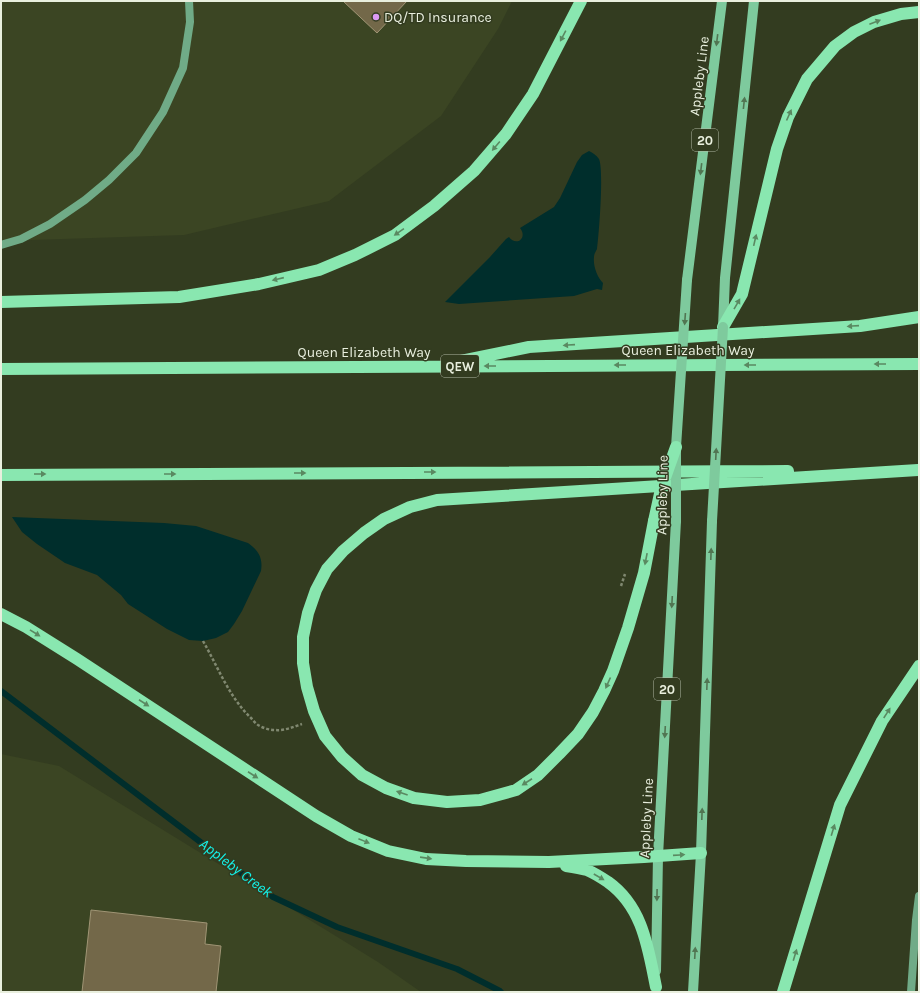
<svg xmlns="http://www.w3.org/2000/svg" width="920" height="993" font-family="Karla,sans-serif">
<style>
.built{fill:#3b4523}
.water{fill:#002e2c}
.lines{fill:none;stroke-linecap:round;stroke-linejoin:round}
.stream{stroke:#002e2c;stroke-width:6}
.building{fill:#736849;stroke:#a09575}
.path{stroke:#808870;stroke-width:2.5;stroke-dasharray:3 2;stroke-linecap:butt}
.secondary{stroke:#70ab87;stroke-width:8}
.primary{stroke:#7eca9d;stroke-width:10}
.highway{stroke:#89e7b0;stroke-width:12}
.primary-bridge{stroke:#7eca9d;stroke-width:10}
.highway-bridge{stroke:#89e7b0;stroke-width:12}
.oneway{fill:#5a8961}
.oneway2{fill:#517552}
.poi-dot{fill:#dc99f4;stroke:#333c20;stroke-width:1.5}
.labels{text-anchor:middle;stroke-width:3;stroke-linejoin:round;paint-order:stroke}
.shield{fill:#333c20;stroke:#b2b9a5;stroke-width:1}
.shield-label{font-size:13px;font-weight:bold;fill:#e9efde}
.poi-label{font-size:14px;fill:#e9efde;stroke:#333c20;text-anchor:start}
.street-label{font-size:14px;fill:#e9efde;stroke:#333c20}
.water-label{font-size:15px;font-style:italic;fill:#13f3eb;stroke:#333c20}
</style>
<rect width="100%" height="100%" fill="#333c20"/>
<!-- built -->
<path class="built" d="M 1,1 L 512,1 L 498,29 L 441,116 L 329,201 L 184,235 L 1,241 Z
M 1,754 L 59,766 L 378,962 L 421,992 L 1,992 Z"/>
<!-- water -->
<path class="water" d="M 589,151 C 593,153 596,155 599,159 C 604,170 599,234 597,249 C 596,251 594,254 594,257 C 593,266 597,277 603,283 L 602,290 L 597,289 L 574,296 L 459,304 L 445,302 L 490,257 L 506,239 L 509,237 C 516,247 528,238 520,228 L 554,207 L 560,198 L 577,162 L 582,155 Z
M 12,517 L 164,523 L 196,526 L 248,543 C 259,551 263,558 261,571 L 242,611 L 234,624 L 228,632 L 216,638 L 203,641 L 189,640 L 167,629 L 128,604 L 121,595 L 97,575 L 65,563 L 37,544 L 22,532 Z"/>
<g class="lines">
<!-- stream -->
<path class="stream" d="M 1,691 L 273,897 L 337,927 L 457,969 L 500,991 L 501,992"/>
</g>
<!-- building -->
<path class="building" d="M 343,1 L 407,1 L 377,33 Z
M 91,910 L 207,923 L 205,944 L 221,946 L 216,992 L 82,992 Z"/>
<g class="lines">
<!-- path -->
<path class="path" d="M 621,586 L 625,574
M 203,641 C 218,667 229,697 251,718 C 253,720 255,723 258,725 C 263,728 269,730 275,730 C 284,731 293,727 302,724"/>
<!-- secondary -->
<path class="secondary" d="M 1,245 L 21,239 L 50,224 L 85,200 L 109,180 L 136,153 L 163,112 L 183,68 L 190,22 L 189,1
M 911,992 L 916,920 L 919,896"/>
<!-- primary -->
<path class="primary" d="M 687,280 L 722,1
M 723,327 L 725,278 L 754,1
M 656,971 L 658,856 L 676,521
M 693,992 L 701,853 L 712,521"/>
<!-- highway -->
<path class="highway" d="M 1,302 L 179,297 L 259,284 L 319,270 L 355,255 L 395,235 L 434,206 L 474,171 L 506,134 L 533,94 L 581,1
M 723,327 L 742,294 L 777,149 L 788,117 L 807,79 L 835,46 L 854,32 L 874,22 L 901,14 L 919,12
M 461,361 L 529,347 L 860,326 L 919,317
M 1,369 L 919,364
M 1,475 L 788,471
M 654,521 L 644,573 L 628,628 L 613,671 L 604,691 L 593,712 L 578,734 L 559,754 L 538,775 L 516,790 L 480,800 L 447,802 L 414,798 L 386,788 L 362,775 L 342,757 L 325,736 L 314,711 L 307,687 L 303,663 L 303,637 L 308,613 L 316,590 L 327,569 L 343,551 L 364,533 L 384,519 L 410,507 L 437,500 L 918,470
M 1,614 L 26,627 L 77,659 L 316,816 L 351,836 L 388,851 L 426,859 L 466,861 L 549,862 L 644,857 L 701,853
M 566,866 C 573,867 580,868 587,870 C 594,873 602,878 608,882 C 643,907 648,948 656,987
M 783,992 L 840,805 L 882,721 L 919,666"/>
<!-- primary-bridge -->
<path class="primary-bridge" d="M 676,521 L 676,447 L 687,280
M 712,521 L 723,327"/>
<!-- highway-bridge -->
<path class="highway-bridge" d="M 654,521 L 661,489 L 676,447"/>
</g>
<!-- one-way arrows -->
<defs><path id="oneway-solid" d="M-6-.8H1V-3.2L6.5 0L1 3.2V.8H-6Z"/></defs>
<g class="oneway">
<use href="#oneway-solid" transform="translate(875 22) rotate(-21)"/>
<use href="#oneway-solid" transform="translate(563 36) rotate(118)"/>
<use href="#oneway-solid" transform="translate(789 115) rotate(-66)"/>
<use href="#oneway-solid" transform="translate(496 146) rotate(130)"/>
<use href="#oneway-solid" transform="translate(399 232) rotate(145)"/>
<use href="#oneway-solid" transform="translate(755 240) rotate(-77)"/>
<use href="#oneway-solid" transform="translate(278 279) rotate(167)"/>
<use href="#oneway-solid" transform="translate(737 304) rotate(-60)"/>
<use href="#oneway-solid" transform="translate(853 326) rotate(176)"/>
<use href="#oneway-solid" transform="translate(569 345) rotate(176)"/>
<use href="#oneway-solid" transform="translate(880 364) rotate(180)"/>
<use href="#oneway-solid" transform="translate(620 365) rotate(180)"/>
<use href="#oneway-solid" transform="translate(750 365) rotate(180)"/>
<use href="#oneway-solid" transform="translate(490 366) rotate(180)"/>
<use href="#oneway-solid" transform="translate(430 472)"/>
<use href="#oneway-solid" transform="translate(300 473)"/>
<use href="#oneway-solid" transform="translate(40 474)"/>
<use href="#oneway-solid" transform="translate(170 474)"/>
<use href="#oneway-solid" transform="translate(646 559) rotate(101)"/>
<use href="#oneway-solid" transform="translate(35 633) rotate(32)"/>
<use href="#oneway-solid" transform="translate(608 683) rotate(114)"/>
<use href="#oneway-solid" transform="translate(144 703) rotate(33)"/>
<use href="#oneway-solid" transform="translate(887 713) rotate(-57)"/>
<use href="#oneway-solid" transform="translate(253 775) rotate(33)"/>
<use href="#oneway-solid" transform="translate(527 782) rotate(147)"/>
<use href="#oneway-solid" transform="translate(402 793) rotate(-161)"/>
<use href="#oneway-solid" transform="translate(833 830) rotate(-73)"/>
<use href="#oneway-solid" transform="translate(364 841) rotate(22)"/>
<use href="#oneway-solid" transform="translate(679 855) rotate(-4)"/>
<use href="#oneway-solid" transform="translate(426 858) rotate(8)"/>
<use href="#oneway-solid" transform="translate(599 877) rotate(30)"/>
<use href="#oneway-solid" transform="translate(795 955) rotate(-73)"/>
</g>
<g class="oneway2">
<use href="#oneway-solid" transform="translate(717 40) rotate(97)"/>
<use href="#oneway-solid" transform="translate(744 103) rotate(-84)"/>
<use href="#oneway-solid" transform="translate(701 169) rotate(97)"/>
<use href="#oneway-solid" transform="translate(685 319) rotate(94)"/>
<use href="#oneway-solid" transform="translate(716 454) rotate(-87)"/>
<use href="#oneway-solid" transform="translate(711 554) rotate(-88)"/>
<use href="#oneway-solid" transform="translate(672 602) rotate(93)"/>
<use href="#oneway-solid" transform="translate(707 684) rotate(-88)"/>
<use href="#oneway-solid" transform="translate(665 732) rotate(93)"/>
<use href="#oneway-solid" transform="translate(702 814) rotate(-88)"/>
<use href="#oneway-solid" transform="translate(657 895) rotate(91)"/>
<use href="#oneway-solid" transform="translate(695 953) rotate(-87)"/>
</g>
<!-- markers -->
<circle class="poi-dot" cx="376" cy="17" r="4"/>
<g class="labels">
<!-- shield labels -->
<g class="shield">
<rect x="692" y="129" width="26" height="22" rx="3"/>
<rect x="441" y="355" width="38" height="22" rx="3"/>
<rect x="654" y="678" width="26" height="22" rx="3"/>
</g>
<g class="shield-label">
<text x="705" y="145">20</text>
<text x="460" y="371">QEW</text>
<text x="667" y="694">20</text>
</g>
<!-- poi labels -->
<g class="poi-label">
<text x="384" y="22">DQ/TD Insurance</text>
</g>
<!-- street labels -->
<g class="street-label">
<text transform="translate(699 76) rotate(-83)" y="5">Appleby Line</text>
<text x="688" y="355">Queen Elizabeth Way</text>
<text x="364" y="357">Queen Elizabeth Way</text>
<text transform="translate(662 495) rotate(-89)" y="5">Appleby Line</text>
<text transform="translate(646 818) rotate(-87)" y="5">Appleby Line</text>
</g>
<!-- water labels -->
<g class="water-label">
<text transform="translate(236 868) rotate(37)" y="5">Appleby Creek</text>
</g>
</g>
<!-- border -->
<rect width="920" height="993" fill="none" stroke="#e9efde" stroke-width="4"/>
</svg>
